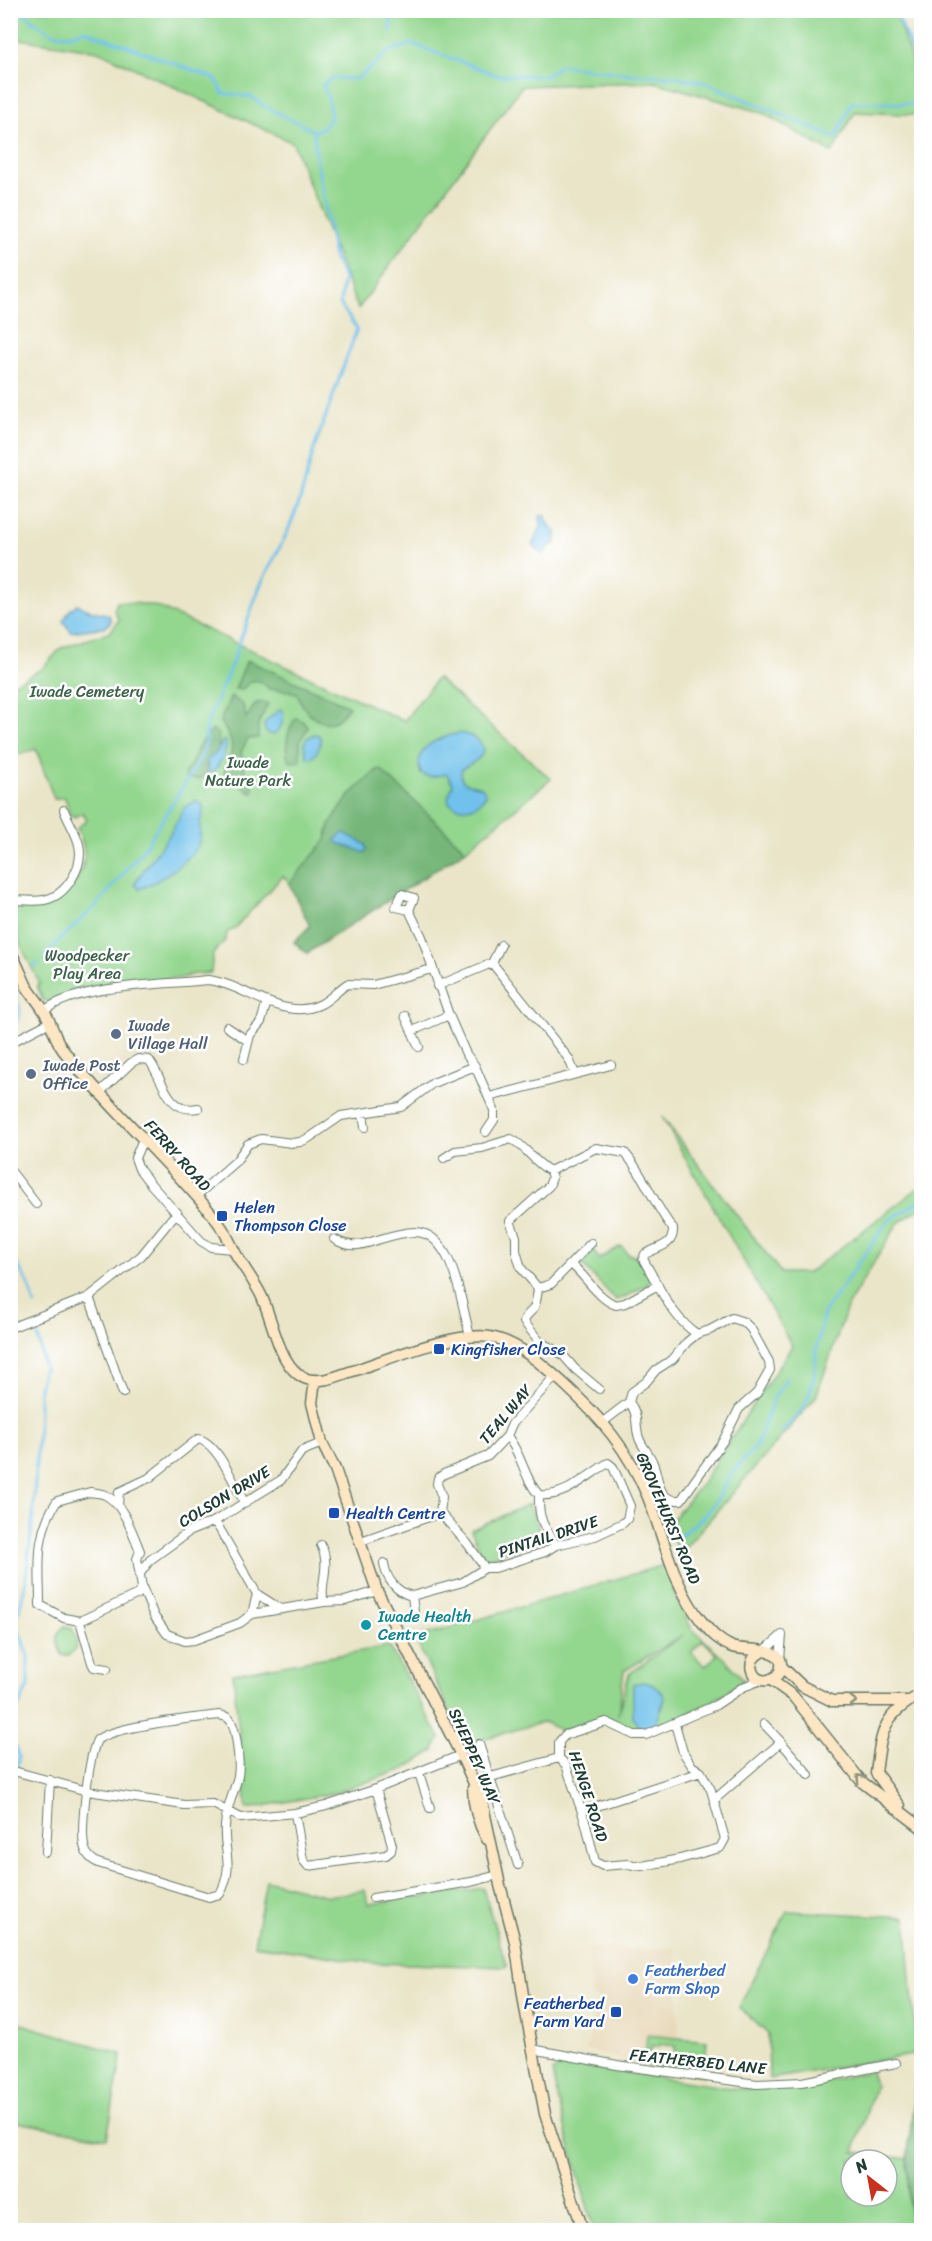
<svg xmlns="http://www.w3.org/2000/svg" width="932" height="2241" font-family="Sriracha,sans-serif">
<style>
.built{fill:#e8d9ba}
.green{fill:#93d68e;stroke:#598a61;stroke-width:1.5;fill-rule:evenodd}
.forest{fill:#76b779;stroke:#4a7a56;stroke-width:1.5}
.water{fill:#6fc1eb;stroke:#477f90;stroke-width:1.5}
.lines{fill:none;stroke-linecap:round;stroke-linejoin:round}
.stream{stroke:#6fc1eb;stroke-width:3}
.street-casing{stroke:#667868;stroke-width:10}
.secondary-casing{stroke:#667868;stroke-width:13}
.street{stroke:#fff;stroke-width:8}
.secondary{stroke:#fce6c4;stroke-width:10}
.oneway{stroke:#8e927c}
.service-dot{fill:#5c6f8a;stroke:#fff;stroke-width:2}
.transit-dot{fill:#1a4fb4;stroke:#fff;stroke-width:2}
.culture-dot{fill:#0f9aa8;stroke:#fff;stroke-width:2}
.shop-dot{fill:#3f7fe0;stroke:#fff;stroke-width:2}
.labels{text-anchor:middle;stroke-width:5;stroke-linejoin:round;paint-order:stroke}
.park-label{font-size:16px;fill:#3c634a;stroke:#fff}
.service-label{font-size:16px;fill:#4e5e75;stroke:#fff;text-anchor:start}
.street-label{font-size:16px;fill:#1f3d34;stroke:#fff}
.transit-label{font-size:16px;fill:#164399;stroke:#fff;text-anchor:start}
.culture-label{font-size:16px;fill:#0d838f;stroke:#fff;text-anchor:start}
.shop-label{font-size:16px;fill:#366cbe;stroke:#fff;text-anchor:start}
</style>
<rect width="100%" height="100%" fill="#fff"/>
<filter id="ink" filterUnits="userSpaceOnUse"><feTurbulence type="fractalNoise" baseFrequency=".0167" numOctaves="2"/><feDisplacementMap in="SourceGraphic" scale="12" xChannelSelector="R" yChannelSelector="G"/><feConvolveMatrix kernelMatrix="1 2 1 2 8 2 1 2 1" color-interpolation-filters="sRGB"/></filter>
<filter id="wash" filterUnits="userSpaceOnUse"><feTurbulence type="fractalNoise" baseFrequency=".008" numOctaves="4" result="noise"/><feDisplacementMap in="SourceGraphic" scale="24" xChannelSelector="R" yChannelSelector="G"/><feGaussianBlur stdDeviation="1.35" result="paint"/><feColorMatrix in="noise" values="0 0 0 0 0 0 0 0 0 0 0 0 0 0 0 0 0 1.4 0 .05"/><feComposite in="paint" operator="in"/></filter>
<g filter="url(#wash)">
<rect width="100%" height="100%" fill="#eae5c8"/>
<!-- built -->
<path class="built" d="M 588,1947 L 676,1949 L 679,2038 L 647,2035 L 645,2065 L 586,2050 L 598,2000 L 591,1994 Z"/>
<!-- green -->
<path class="green" d="M 11,10 L 895,11 L 920,86 L 920,115 L 855,112 L 832,153 L 763,113 L 655,82 L 522,86 L 358,309 L 293,143 L 98,51 L 13,38 L 11,41 Z
M 117,602 L 136,603 L 158,607 L 404,721 L 437,678 L 551,779 L 466,850 L 307,953 L 294,942 L 310,926 L 288,881 L 283,876 L 236,927 L 227,933 L 226,939 L 213,954 L 211,973 C 205,974 197,973 191,975 C 184,977 179,980 172,978 L 130,984 L 119,983 L 83,988 L 54,1001 L 43,1001 L 37,985 L 40,984 L 18,940 L 11,908 C 24,904 38,907 49,903 C 64,898 82,878 84,861 C 86,850 81,838 77,828 L 87,820 L 83,813 L 75,817 L 70,815 L 65,797 L 54,799 L 36,749 L 11,757 L 11,685 L 42,669 L 61,648 L 110,632 L 119,620 L 114,610 Z
M 662,1117 L 781,1273 L 808,1273 L 922,1185 L 921,1208 L 898,1223 L 848,1305 L 816,1397 L 678,1556 L 669,1523 L 700,1486 L 792,1346 Z
M 621,1246 L 628,1254 L 641,1258 L 650,1278 L 648,1284 L 625,1297 L 616,1300 L 583,1266 L 582,1261 L 587,1259 L 593,1250 L 599,1259 Z
M 529,1504 L 544,1540 L 484,1559 L 471,1530 Z
M 664,1565 L 676,1599 L 692,1629 L 725,1659 L 744,1680 L 720,1697 L 678,1720 L 649,1732 L 630,1731 L 615,1720 L 606,1717 L 562,1731 L 544,1722 L 465,1744 L 415,1638 ZM 683,1635 L 629,1674 L 618,1715 L 624,1671 ZM 703,1640 L 717,1655 L 705,1666 L 691,1652 ZM 662,1692 L 665,1698 L 662,1710 L 633,1717 L 634,1694 Z
M 65,1626 L 72,1628 L 77,1640 L 76,1648 L 69,1655 L 62,1655 C 57,1644 53,1634 65,1626 Z
M 389,1646 L 440,1738 L 433,1751 L 405,1769 L 334,1793 L 247,1809 L 233,1674 Z
M 266,1880 L 328,1896 L 365,1890 L 368,1904 L 483,1888 L 507,1967 L 373,1963 L 254,1945 Z
M 787,1911 L 906,1917 L 917,2054 L 769,2079 L 768,2034 L 739,2007 Z
M 11,2021 L 122,2054 L 107,2138 L 11,2121 Z
M 647,2035 L 707,2041 L 703,2076 L 645,2065 ZM 659,2044 L 675,2046 L 674,2058 L 651,2056 L 651,2047 L 658,2047 Z
M 564,2064 L 739,2089 L 801,2087 L 871,2071 L 875,2086 L 854,2152 L 907,2159 L 911,2230 L 594,2230 L 566,2132 L 552,2072 ZM 851,2160 L 887,2160 L 887,2196 L 851,2196 Z"/>
<!-- forest -->
<path class="forest" d="M 247,660 L 349,706 C 345,711 341,719 335,721 C 318,728 302,709 298,695 L 290,691 L 269,689 C 259,677 252,678 242,690 L 235,689 Z
M 231,696 L 243,705 L 246,718 L 256,703 L 265,702 L 268,704 L 258,724 L 258,738 L 248,739 L 241,752 L 245,772 L 254,789 L 252,793 L 224,773 C 234,750 236,742 220,722 Z
M 296,718 L 303,721 L 308,727 L 300,741 L 300,761 L 291,762 L 288,759 C 284,749 288,727 296,718 Z
M 213,730 L 218,734 L 219,751 L 207,765 L 206,775 L 199,779 L 186,779 L 185,772 C 198,759 194,744 213,730 Z
M 380,769 L 466,850 L 307,953 L 294,942 L 310,926 L 289,884 L 326,840 L 330,824 L 337,813 L 351,794 L 377,770 Z
M 918,2064 L 921,2230 L 911,2230 L 907,2159 Z"/>
<!-- water -->
<path class="water" d="M 545,515 L 549,525 L 556,531 L 556,543 L 549,546 L 543,554 L 532,545 L 541,527 L 540,516 Z
M 77,604 L 86,609 L 109,615 L 111,621 L 106,627 L 71,632 L 63,621 L 70,610 Z
M 281,709 L 283,711 C 283,722 283,730 271,735 L 266,732 L 264,725 L 268,719 Z
M 459,733 C 468,734 487,741 482,754 C 479,761 468,765 462,769 C 457,786 470,783 482,787 L 486,795 C 477,808 464,813 449,803 L 448,797 L 453,785 L 447,774 L 430,777 L 421,774 C 412,747 437,738 459,733 Z
M 314,734 L 319,735 L 321,740 C 320,747 316,756 310,759 L 307,757 L 304,744 L 307,738 Z
M 223,741 L 226,741 C 227,752 220,765 213,772 L 208,772 L 207,760 L 216,753 Z
M 196,801 C 208,806 202,814 200,824 C 199,829 201,834 200,839 C 197,857 156,884 139,889 L 135,884 L 136,881 L 169,835 L 185,807 Z
M 344,833 L 365,844 L 367,849 L 365,853 L 338,843 L 336,840 L 340,835 Z
M 644,1682 C 653,1684 661,1689 665,1698 L 656,1724 L 640,1730 L 633,1717 L 633,1684 Z"/>
<g class="lines">
<!-- stream -->
<path class="stream" d="M 19,10 C 44,28 54,43 84,30 L 216,79 L 223,93 L 252,97 L 264,106 L 314,131
M 895,10 L 922,74
M 10,23 L 20,12
M 391,31 L 391,10
M 44,957 L 58,941 L 95,907 L 144,849 L 199,761 L 205,747 L 207,724 L 212,710 L 231,666 L 260,586 L 287,533 L 300,500 L 313,452 L 357,329 L 340,304 L 344,278 L 334,258 L 315,150 L 314,131 L 324,127 L 331,118 L 328,98 L 323,85 L 331,78 L 356,79 L 372,67 L 389,51 L 412,44 L 497,75 L 546,76 L 560,65 L 631,74 L 678,77 L 706,83 L 836,138 L 852,102 L 922,104
M 34,967 L 38,963
M 10,1030 C 32,1006 9,1000 14,981
M 10,1252 L 28,1283 L 35,1305
M 782,1431 L 797,1416 L 808,1399 L 814,1376 L 817,1346 L 824,1312 L 888,1221 L 922,1200
M 674,1540 L 701,1519 L 717,1500 L 731,1474 L 757,1445 L 774,1398 L 787,1378
M 10,1731 L 11,1723 L 28,1686 L 28,1656 L 16,1622 L 25,1586 L 33,1518 L 39,1411 L 39,1387 L 44,1368 L 38,1336
M 10,1734 L 19,1757 L 10,1796"/>
</g>
</g>
<g filter="url(#ink)">
<g class="lines">
<defs>
<path id="street" d="M 402,894 L 414,898 L 409,910 L 396,907 Z
M 10,901 C 21,899 33,902 44,900 C 66,896 84,867 79,845 C 77,834 68,821 64,810
M 409,910 L 422,937 L 449,1015 L 466,1054 L 475,1066 L 494,1110 L 494,1120 L 486,1132
M 492,963 L 501,945
M 437,986 L 492,963 L 569,1059 L 575,1074
M 44,1011 C 78,984 164,985 208,980 C 245,984 283,1023 321,1004 C 331,999 338,990 347,984 L 373,985 L 432,969
M 405,1016 L 419,1047
M 227,1027 L 248,1041
M 412,1031 L 449,1015
M 10,1043 L 50,1022
M 244,1059 L 250,1035 L 261,1022 L 267,1002
M 100,1092 L 131,1063 L 138,1059 L 149,1060 C 164,1080 167,1114 198,1108
M 489,1097 L 611,1065
M 363,1114 L 365,1127
M 143,1139 L 135,1158 L 139,1169 L 149,1182 L 201,1241 L 211,1247 L 233,1249
M 444,1158 L 455,1151 L 482,1148 L 511,1139 C 525,1145 533,1162 550,1171
M 10,1170 L 36,1204
M 196,1196 L 236,1161 L 248,1144 L 261,1139 L 292,1143 L 300,1142 L 309,1138 L 341,1116 L 401,1107 L 433,1083 L 475,1066
M 334,1239 C 348,1248 359,1246 374,1241 C 387,1237 401,1232 415,1232 C 454,1232 462,1308 470,1336
M 591,1243 L 551,1284 L 538,1288 C 537,1296 537,1303 533,1309 C 529,1314 525,1315 524,1322 L 540,1342 L 562,1354 L 575,1369 L 599,1389
M 571,1264 C 586,1276 598,1299 616,1305 L 625,1303 L 658,1285
M 538,1288 L 521,1268 L 516,1251 L 516,1237 L 510,1221 L 549,1186 L 552,1178 L 550,1171 L 596,1148 L 625,1153 C 645,1176 654,1205 673,1229 C 674,1246 657,1247 645,1254 L 643,1259 C 659,1286 671,1317 697,1334 L 687,1342 L 673,1359 L 656,1370 L 646,1382 L 632,1392 L 629,1402 L 603,1422
M 89,1297 L 123,1393
M 10,1328 L 89,1297 L 141,1256 L 177,1212
M 629,1402 C 640,1416 634,1424 639,1438 C 642,1447 650,1454 653,1463 C 660,1479 656,1502 681,1500 L 723,1441 L 739,1409 L 757,1393 L 770,1370 L 769,1362 L 751,1329 L 744,1322 L 732,1318 L 710,1330 L 697,1334
M 507,1436 C 522,1454 524,1479 539,1495 C 538,1518 543,1526 556,1545
M 90,1492 C 95,1493 101,1493 105,1495 C 123,1503 133,1534 140,1551 L 137,1559 L 142,1587 L 138,1594 L 80,1621 L 64,1618 L 40,1605 C 40,1566 34,1536 57,1501 Z
M 118,1506 L 119,1492 L 149,1478 L 198,1439 C 217,1442 235,1485 244,1502
M 215,1521 L 257,1594 L 279,1608
M 361,1541 L 440,1513
M 321,1545 C 332,1567 318,1588 324,1602
M 384,1563 C 386,1579 396,1592 412,1596 L 414,1612
M 485,1568 L 467,1543 L 440,1513 L 442,1497 L 437,1484 L 438,1478 L 444,1474 L 488,1456 L 507,1436 L 512,1424 L 555,1376
M 139,1575 L 150,1560 L 190,1531 L 215,1521 L 281,1480 L 302,1451 L 322,1443
M 142,1587 L 154,1616 L 167,1634 L 185,1641 L 194,1640 L 240,1623 L 252,1614 L 324,1602 L 345,1601 L 377,1591
M 412,1596 L 463,1582 L 485,1568 L 495,1568 L 545,1552 L 556,1545 L 595,1536 L 623,1523 L 627,1519 L 630,1506 L 613,1467 L 608,1463 C 586,1476 565,1498 539,1495
M 252,1614 L 257,1594
M 80,1621 L 92,1663 L 94,1667 L 107,1669
M 764,1651 L 782,1635
M 780,1660 L 782,1635
M 219,1715 C 222,1716 226,1716 228,1718 C 237,1724 240,1766 238,1776 C 234,1793 226,1808 225,1826 C 223,1853 235,1865 220,1894 L 209,1897 L 98,1863 C 92,1860 87,1856 85,1849 C 79,1833 89,1756 97,1740 C 113,1726 195,1718 219,1715 Z
M 675,1724 L 683,1752 L 692,1766 L 701,1772 L 711,1790 L 725,1839 L 720,1848 L 680,1859 L 642,1866 L 627,1864 L 603,1866 L 595,1862 L 586,1824 L 566,1765 L 559,1758 L 559,1742 L 565,1735 L 606,1722 L 634,1735 L 646,1735 L 716,1705 L 743,1687 L 761,1680
M 764,1724 L 781,1742
M 479,1744 L 518,1865
M 10,1770 L 87,1791 L 184,1805 L 213,1804 L 241,1818 L 295,1813 L 326,1806 L 376,1789 L 461,1755
M 419,1773 L 430,1808
M 473,1782 L 559,1758
M 714,1800 L 781,1742 L 809,1775
M 582,1811 L 701,1772
M 295,1813 L 303,1860 L 308,1866 L 386,1855 L 391,1851 L 392,1845 L 376,1789
M 46,1852 L 50,1780
M 373,1898 L 471,1882 L 498,1875
M 532,2049 L 617,2065 L 757,2084 L 802,2082 L 896,2063"/>
<path id="secondary" d="M 10,950 C 16,962 21,974 26,985 C 31,994 39,1002 44,1011 C 52,1023 54,1038 63,1050 C 99,1096 143,1137 182,1180 C 195,1195 211,1211 222,1228 C 228,1237 232,1247 237,1256 C 244,1268 253,1280 260,1293 C 273,1317 278,1369 307,1379 C 323,1384 341,1374 356,1370 C 390,1358 462,1329 495,1338 C 520,1344 544,1366 563,1383 C 601,1418 628,1449 648,1497 C 665,1540 673,1587 703,1623 C 712,1634 719,1641 732,1647 C 744,1652 789,1644 780,1671 C 778,1675 775,1678 771,1679 C 753,1687 741,1659 764,1651
M 315,1380 L 312,1403 L 322,1443 L 335,1469 L 377,1591 L 461,1755 L 482,1801 L 500,1885 L 515,1942 L 525,2008 L 545,2114 L 583,2230
M 781,1666 L 802,1686 L 832,1701 L 907,1701
M 771,1680 L 793,1696 L 862,1782 L 922,1828
M 473,1788 C 473,1807 478,1823 487,1839
M 900,1806 L 876,1773 C 881,1732 883,1713 922,1694"/>
</defs>
<!-- street casing -->
<use href="#street" class="street-casing"/>
<!-- secondary casing -->
<use href="#secondary" class="secondary-casing"/>
<!-- street -->
<use href="#street" class="street"/>
<!-- secondary -->
<use href="#secondary" class="secondary"/>
</g>
<!-- one-way arrows -->
<defs><path id="oneway-chevron" d="M-2-3.5L2.5 0L-2 3.5" fill="none" stroke-width="1.6" stroke-linecap="round" stroke-linejoin="round" transform="scale(1.5)"/></defs>
<g class="oneway">
<use href="#oneway-chevron" transform="translate(853 1701) rotate(1)"/>
<use href="#oneway-chevron" transform="translate(860 1778) rotate(-132)"/>
</g>
</g>
<!-- markers -->
<g class="service-dot">
<circle cx="116" cy="1034" r="6"/>
<circle cx="31" cy="1074" r="6"/>
</g>
<g class="transit-dot">
<rect x="216" y="1210" width="12" height="12" rx="3"/>
<rect x="433" y="1343" width="12" height="12" rx="3"/>
<rect x="328" y="1507" width="12" height="12" rx="3"/>
<rect x="610" y="2006" width="12" height="12" rx="3"/>
</g>
<circle class="culture-dot" cx="366" cy="1625" r="6"/>
<circle class="shop-dot" cx="633" cy="1979" r="6"/>
<g class="labels">
<!-- park labels -->
<g class="park-label">
<text x="87" y="697">Iwade Cemetery</text>
<text x="248" y="768">Iwade<tspan x="248" dy="18">Nature Park</tspan></text>
<text x="87" y="961">Woodpecker<tspan x="87" dy="18">Play Area</tspan></text>
</g>
<!-- service labels -->
<g class="service-label">
<text x="128" y="1031">Iwade<tspan x="128" dy="18">Village Hall</tspan></text>
<text x="43" y="1071">Iwade Post<tspan x="43" dy="18">Office</tspan></text>
</g>
<!-- street labels -->
<g class="street-label">
<text transform="translate(178 1155) rotate(48)" y="6">FERRY ROAD</text>
<text transform="translate(505 1414) rotate(-50)" y="6">TEAL WAY</text>
<text transform="translate(224 1496) rotate(-31)" y="6">COLSON DRIVE</text>
<text transform="translate(669 1518) rotate(67)" y="6">GROVEHURST ROAD</text>
<text transform="translate(548 1536) rotate(-18)" y="6">PINTAIL DRIVE</text>
<text transform="translate(475 1756) rotate(66)" y="6">SHEPPEY WAY</text>
<text transform="translate(589 1796) rotate(72)" y="6">HENGE ROAD</text>
<text transform="translate(698 2061) rotate(6)" y="6">FEATHERBED LANE</text>
</g>
<!-- transit labels -->
<g class="transit-label">
<text x="234" y="1213">Helen<tspan x="234" dy="18">Thompson Close</tspan></text>
<text x="451" y="1355">Kingfisher Close</text>
<text x="346" y="1519">Health Centre</text>
<text x="604" y="2009" text-anchor="end">Featherbed<tspan x="604" dy="18">Farm Yard</tspan></text>
</g>
<!-- culture labels -->
<g class="culture-label">
<text x="378" y="1622">Iwade Health<tspan x="378" dy="18">Centre</tspan></text>
</g>
<!-- shop labels -->
<g class="shop-label">
<text x="645" y="1976">Featherbed<tspan x="645" dy="18">Farm Shop</tspan></text>
</g>
</g>
<!-- margin -->
<rect width="932" height="2241" fill="none" stroke="#fff" stroke-width="36"/>
<!-- north arrow -->
<g transform="translate(869 2178) rotate(329)"><circle r="28" fill="#ffffff" stroke="#a5b1ae" stroke-width="1.5"/>
<path d="M0-4.5L10 22L0 15L-10 22Z" fill="#c8321e"/>
<text y="-9" font-size="16" font-weight="bold" text-anchor="middle" fill="#1f3d34">N</text>
</g>
</svg>
